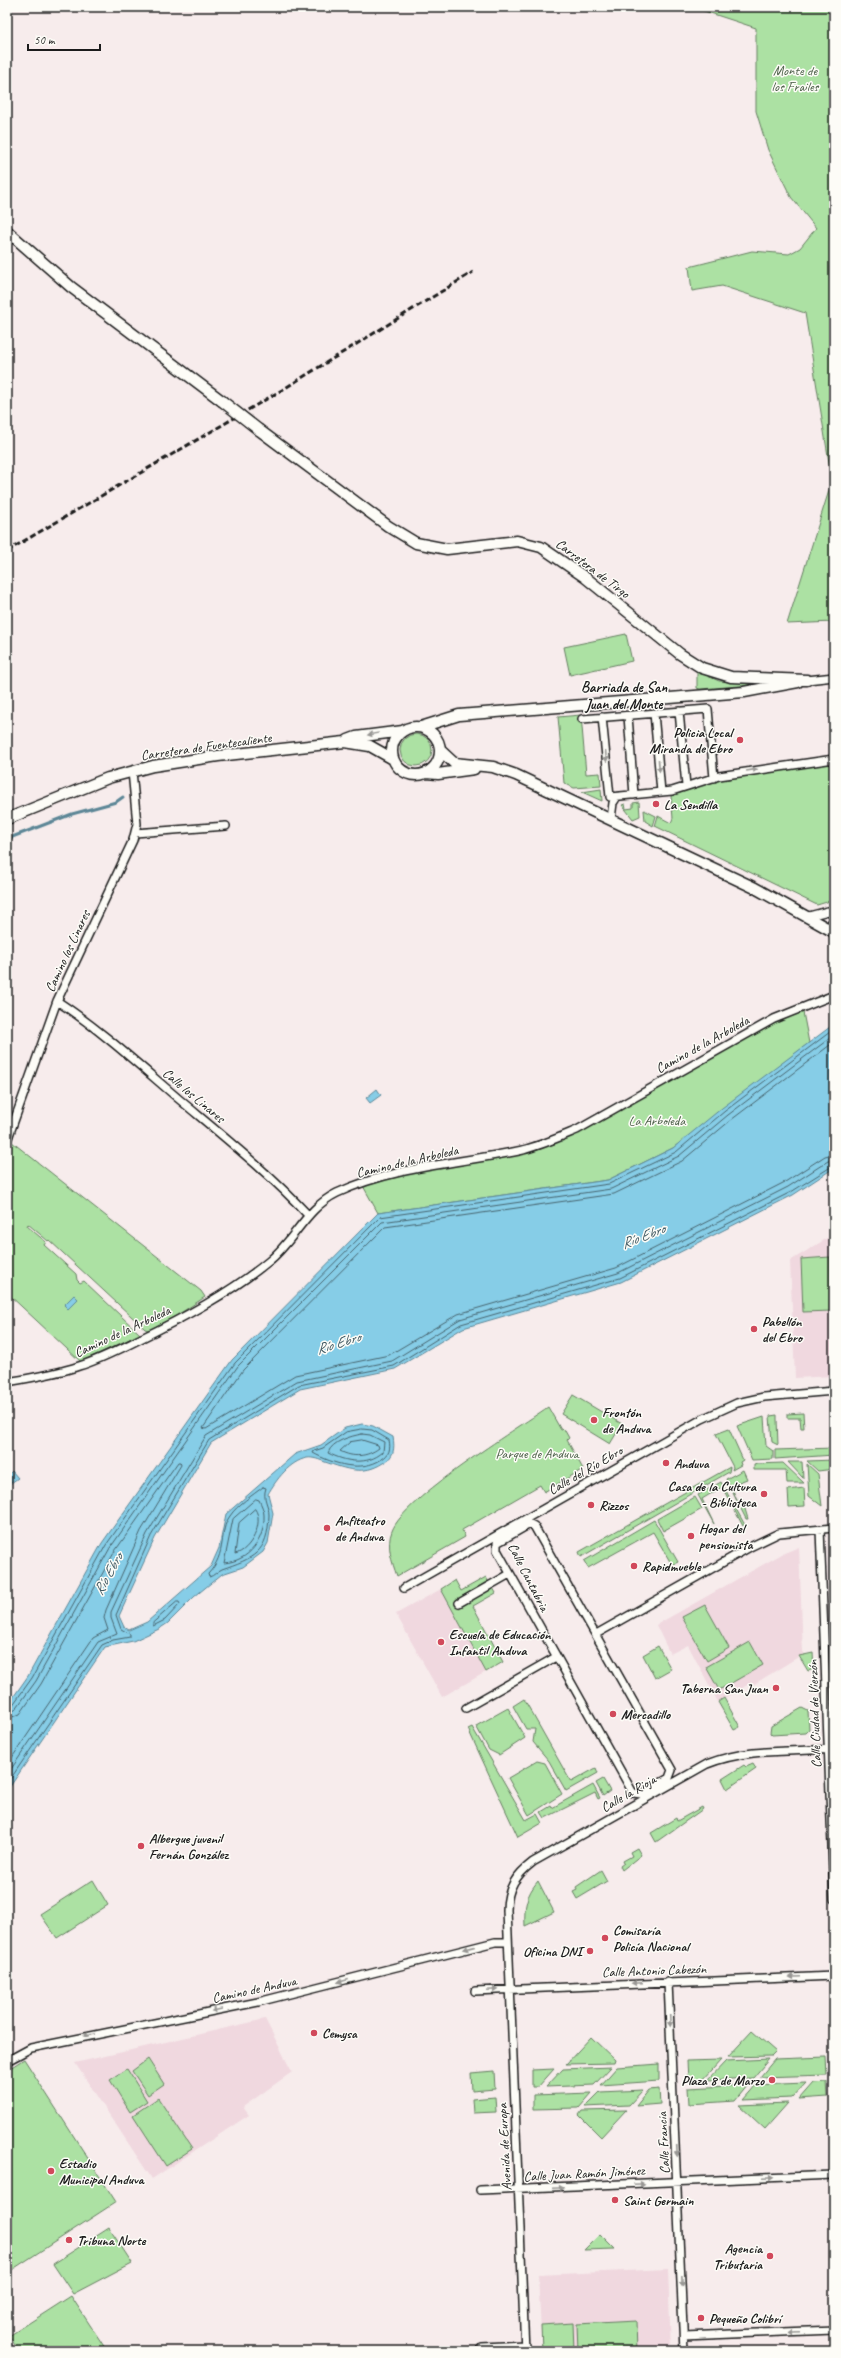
<svg xmlns="http://www.w3.org/2000/svg" width="841" height="2358" font-family="Caveat,sans-serif">
<style>
.built{fill:#f0d8df}
.green{fill:#ace1a3;stroke:#647e60}
.water{fill:#86cde7;stroke:#5c8696}
.lines{fill:none;stroke-linecap:round;stroke-linejoin:round}
.shore{stroke:#46636d;stroke-width:1}
.stream{stroke:#5c8696;stroke-width:3}
.street-casing{stroke:#1c1c1c;stroke-width:10}
.secondary-casing{stroke:#1c1c1c;stroke-width:13}
.street{stroke:#fdfcf7;stroke-width:7}
.secondary{stroke:#fdfcf7;stroke-width:10}
.rail{stroke:#1c1c1c;stroke-width:3;stroke-dasharray:6 3;stroke-linecap:butt}
.secondary-bridge-casing{stroke:#1c1c1c;stroke-width:13;stroke-linecap:butt}
.secondary-bridge{stroke:#fdfcf7;stroke-width:10}
.oneway{fill:#989794}
.poi-dot{fill:#d1495b;stroke:#fdfcf7;stroke-width:1.5}
.labels{text-anchor:middle;stroke-width:3;stroke-linejoin:round;paint-order:stroke}
.park-label{font-size:14px;fill:#4e614b;stroke:#fdfcf7}
.street-label{font-size:14px;fill:#1c1c1c;stroke:#fdfcf7}
.poi-label{font-size:14px;font-weight:bold;fill:#1c1c1c;stroke:#fdfcf7;text-anchor:start}
.neighbourhood-label{font-size:15px;font-weight:bold;fill:#1c1c1c;stroke:#fdfcf7}
.water-label{font-size:15px;font-style:italic;fill:#415a63;stroke:#fdfcf7}
</style>
<rect width="100%" height="100%" fill="#f7ecec"/>
<filter id="ink" filterUnits="userSpaceOnUse"><feTurbulence type="fractalNoise" baseFrequency=".025" numOctaves="2"/><feDisplacementMap in="SourceGraphic" scale="8" xChannelSelector="R" yChannelSelector="G"/><feConvolveMatrix kernelMatrix="1 2 1 2 8 2 1 2 1" color-interpolation-filters="sRGB"/></filter>
<g filter="url(#ink)">
<!-- built -->
<path class="built" d="M 834,1234 L 834,1376 L 795,1378 L 790,1261 Z
M 799,1547 L 803,1654 L 751,1686 L 749,1684 L 718,1702 L 688,1645 L 670,1654 L 656,1625 L 782,1554 Z
M 441,1589 L 486,1672 L 442,1697 L 396,1614 Z
M 265,2019 L 292,2072 L 243,2107 L 249,2115 L 152,2179 L 75,2063 Z
M 668,2269 L 671,2351 L 542,2351 L 538,2275 Z"/>
<!-- green -->
<path class="green" d="M 672,7 L 834,7 L 834,622 L 787,624 L 832,481 L 805,313 L 722,286 L 692,291 L 689,267 L 752,251 L 789,254 L 800,248 L 816,228 L 791,197 L 768,150 L 756,111 L 756,28 L 698,9 Z
M 626,634 L 632,661 L 570,675 L 564,647 Z
M 697,671 L 719,681 L 765,684 L 700,689 L 697,688 Z
M 581,715 L 586,774 L 600,773 L 601,786 L 574,788 L 564,783 L 558,717 Z
M400 750a16 16 0 1 1 32 0a16 16 0 1 1-32 0Z
M 834,762 L 834,907 L 830,901 L 817,905 L 655,826 L 658,816 L 671,823 L 673,818 L 671,796 L 719,779 Z
M 601,789 L 602,801 L 582,792 Z
M 639,802 L 640,816 L 633,819 L 622,805 L 625,804 L 626,809 L 633,808 L 633,803 Z
M 644,810 L 656,816 L 653,826 L 645,821 Z
M 802,1007 L 809,1043 L 673,1148 L 608,1180 L 378,1213 L 362,1184 L 545,1144 Z
M 12,1142 L 201,1291 L 205,1297 L 176,1316 L 149,1330 L 145,1329 L 49,1240 L 48,1241 L 28,1224 L 27,1226 L 46,1242 L 44,1245 L 76,1274 L 77,1280 L 80,1283 L 84,1281 L 140,1334 L 81,1362 L 7,1293 L 7,1155 Z
M 830,1257 L 831,1311 L 803,1312 L 801,1259 Z
M 573,1395 L 622,1424 L 610,1444 L 561,1414 Z
M 548,1407 L 561,1430 L 564,1429 L 569,1438 L 567,1440 L 583,1469 L 544,1492 L 540,1485 L 462,1530 L 465,1537 L 397,1576 C 392,1562 386,1546 392,1531 C 404,1498 515,1430 548,1407 Z
M 803,1413 L 804,1428 L 801,1428 L 800,1418 L 787,1418 L 787,1414 Z
M 777,1415 L 777,1419 L 778,1445 L 772,1442 L 770,1416 Z
M 764,1417 L 766,1446 L 773,1451 L 773,1459 L 752,1460 L 737,1426 Z
M 729,1429 L 743,1460 L 740,1462 L 741,1465 L 732,1470 L 733,1467 L 716,1434 Z
M 834,1448 L 834,1455 L 775,1459 L 775,1450 Z
M 834,1460 L 834,1469 L 818,1471 L 807,1461 Z
M 788,1462 L 802,1462 L 803,1478 Z
M 783,1463 L 804,1483 L 787,1483 L 786,1470 L 754,1470 L 754,1465 L 757,1464 Z
M 807,1464 L 818,1474 L 822,1506 L 809,1496 Z
M 730,1467 L 729,1472 L 581,1557 L 579,1552 Z
M 743,1470 L 747,1479 L 731,1485 L 737,1501 L 742,1499 L 748,1519 L 746,1519 L 726,1479 Z
M 721,1482 L 745,1525 L 743,1526 L 722,1487 L 702,1499 L 714,1524 L 698,1495 Z
M 804,1488 L 805,1506 L 789,1507 L 788,1490 Z
M 695,1497 L 702,1509 L 663,1531 L 657,1519 Z
M 654,1520 L 678,1562 L 672,1565 L 653,1532 L 588,1568 L 584,1561 Z
M 486,1577 L 488,1581 L 455,1601 L 459,1608 L 493,1588 L 496,1593 L 473,1606 L 503,1662 L 486,1672 L 441,1589 L 455,1580 L 461,1591 Z
M 705,1605 L 729,1648 L 707,1661 L 682,1617 Z
M 750,1642 L 763,1665 L 719,1690 L 706,1667 Z
M 658,1646 L 671,1669 L 655,1678 L 643,1655 Z
M 813,1653 L 814,1669 L 808,1671 L 799,1656 Z
M 724,1698 L 740,1727 L 734,1730 L 718,1702 Z
M 524,1699 L 571,1782 L 596,1768 L 598,1773 L 566,1791 L 549,1761 L 533,1742 L 535,1729 L 526,1729 L 513,1706 Z
M 508,1708 L 525,1738 L 499,1755 L 489,1750 L 476,1726 Z
M 802,1708 L 808,1711 L 809,1729 L 805,1733 L 772,1735 L 770,1733 L 771,1726 Z
M 472,1727 L 526,1820 L 537,1814 L 542,1823 L 518,1837 L 468,1729 Z
M 537,1761 L 545,1763 L 562,1794 L 529,1815 L 508,1778 Z
M 753,1764 L 756,1769 L 727,1789 L 722,1779 L 744,1765 L 746,1767 Z
M 603,1779 L 610,1791 L 603,1796 L 596,1783 Z
M 593,1785 L 600,1798 L 598,1799 L 595,1793 L 545,1818 L 541,1812 L 551,1806 L 552,1808 Z
M 702,1807 L 703,1809 L 656,1842 L 651,1833 L 676,1818 L 677,1821 Z
M 637,1848 L 641,1855 L 622,1870 L 620,1866 L 624,1863 L 623,1861 L 632,1856 L 630,1852 Z
M 601,1870 L 607,1881 L 577,1899 L 573,1892 L 577,1890 L 576,1887 Z
M 93,1880 L 108,1905 L 57,1938 L 40,1914 Z
M 538,1881 L 554,1912 L 525,1926 C 524,1907 526,1895 538,1881 Z
M 752,2031 L 776,2052 L 772,2056 L 728,2057 Z
M 591,2037 L 615,2060 L 614,2063 L 566,2064 Z
M 826,2057 L 827,2075 L 760,2077 L 775,2059 Z
M 24,2059 L 116,2202 L 7,2273 L 7,2070 Z
M 148,2059 L 164,2084 L 148,2095 L 132,2071 Z
M 769,2059 L 753,2078 L 708,2080 L 726,2061 Z
M 721,2060 L 703,2080 L 688,2080 L 687,2061 Z
M 659,2064 L 659,2081 L 601,2085 L 617,2067 Z
M 611,2067 L 594,2085 L 546,2087 L 563,2069 Z
M 127,2069 L 147,2101 L 130,2112 L 110,2080 Z
M 554,2069 L 538,2087 L 532,2087 L 532,2070 Z
M 494,2071 L 495,2089 L 472,2091 L 471,2073 Z
M 827,2082 L 828,2097 L 799,2099 L 813,2083 Z
M 806,2083 L 792,2098 L 743,2100 L 756,2085 Z
M 748,2085 L 735,2101 L 689,2104 L 688,2088 Z
M 659,2089 L 660,2104 L 636,2106 L 649,2090 Z
M 643,2090 L 629,2105 L 585,2107 L 600,2092 Z
M 592,2093 L 579,2108 L 533,2109 L 533,2095 Z
M 495,2097 L 496,2112 L 473,2113 L 472,2099 Z
M 158,2098 L 192,2149 L 166,2166 L 133,2115 Z
M 788,2103 L 765,2129 L 739,2105 Z
M 626,2110 L 601,2137 L 579,2115 L 582,2111 Z
M 109,2228 L 132,2263 L 73,2294 L 53,2264 Z
M 600,2234 L 615,2249 L 584,2250 Z
M 71,2296 L 107,2351 L 19,2351 L 9,2336 Z
M 636,2321 L 637,2351 L 578,2351 L 577,2324 Z
M 573,2323 L 574,2351 L 542,2351 L 541,2325 Z"/>
<!-- water -->
<path class="water" d="M 834,1024 L 834,1168 L 793,1195 L 621,1282 L 463,1328 L 395,1369 L 300,1389 L 211,1443 L 155,1538 L 119,1616 L 124,1627 L 129,1630 L 147,1622 L 211,1566 L 219,1548 L 226,1514 L 295,1454 L 321,1445 L 345,1428 L 362,1424 L 373,1426 L 393,1437 C 395,1449 394,1457 383,1463 C 363,1476 346,1469 325,1462 C 320,1460 313,1457 307,1458 C 290,1461 276,1480 268,1494 L 273,1513 L 268,1543 L 263,1552 L 243,1567 L 222,1574 L 194,1597 L 168,1623 L 159,1629 L 133,1641 L 105,1647 L 7,1791 L 7,1706 L 28,1676 L 102,1543 L 232,1360 L 378,1213 L 608,1180 L 673,1148 L 722,1108 Z
M 377,1089 L 381,1095 L 370,1103 L 366,1098 Z
M 74,1295 L 78,1299 L 68,1309 L 64,1305 Z
M 12,1471 L 18,1478 L 7,1486 L 7,1476 Z"/>
<g class="lines">
<!-- shore -->
<path class="shore" d="M 834,1042 L 731,1120 L 682,1161 L 614,1194 L 385,1227 L 243,1370 L 203,1428 L 206,1429 L 295,1375 L 389,1355 L 458,1314 L 616,1268 L 785,1182 L 825,1156 L 834,1154
M 362,1429 L 372,1430 L 389,1440 C 391,1449 389,1455 382,1459 C 361,1473 333,1464 313,1453 L 314,1451 L 323,1448 L 346,1432 Z
M 362,1434 L 370,1435 L 384,1442 L 383,1452 C 367,1466 346,1462 328,1453 C 332,1441 351,1436 362,1434 Z
M 362,1440 L 378,1445 L 379,1448 C 367,1457 353,1458 340,1451 L 350,1442 Z
M 263,1487 L 266,1488 C 262,1499 269,1505 269,1515 C 268,1554 253,1558 222,1569 C 217,1571 214,1576 209,1577 L 208,1574 C 228,1553 218,1532 230,1516 C 237,1505 253,1495 263,1487 Z
M 256,1499 L 259,1500 C 261,1504 264,1510 264,1515 C 265,1540 249,1561 224,1563 L 233,1519 Z
M 255,1509 C 265,1523 250,1551 235,1554 L 239,1523 Z
M 177,1602 L 179,1602 L 180,1604 L 165,1620 L 153,1626 L 153,1623 Z
M 7,1708 L 12,1706 L 32,1678 L 106,1545 L 235,1363 L 380,1217 L 609,1184 L 676,1152 L 725,1111 L 834,1029
M 7,1713 L 15,1710 L 36,1681 L 110,1548 L 238,1366 L 382,1222 L 611,1189 L 679,1156 L 728,1115 L 834,1035
M 7,1719 L 20,1714 L 41,1684 L 115,1551 L 178,1462 L 180,1462 L 181,1465 L 141,1531 L 106,1610 L 104,1618 L 108,1630 L 93,1638 L 7,1765
M 7,1775 L 98,1642 L 117,1634 L 111,1618 L 111,1612 L 147,1534 L 206,1436 L 297,1381 L 392,1361 L 460,1319 L 618,1273 L 788,1187 L 828,1161 L 834,1160
M 7,1784 L 102,1645 L 113,1640 L 130,1637 L 130,1634 L 121,1629 L 116,1615 L 151,1536 L 209,1440 L 299,1385 L 394,1366 L 461,1324 L 620,1278 L 791,1192 L 834,1165"/>
<!-- stream -->
<path class="stream" d="M 7,839 L 72,814 L 116,802 L 123,797"/>
<defs>
<path id="street" d="M 807,680 L 834,677
M 679,711 L 686,786
M 654,713 L 661,792
M 628,716 L 634,795
M 602,717 L 610,797 L 672,791 L 719,776 L 834,759
M 582,719 L 708,709 L 714,778
M 611,819 L 613,803 L 617,797
M 135,833 L 226,826
M 809,916 L 828,911 L 834,914
M 829,928 L 834,918
M 57,1001 C 101,1030 140,1066 180,1100 C 224,1137 269,1173 308,1215
M 7,1141 L 57,1001 L 133,840 L 137,824 L 132,771
M 7,1382 C 31,1378 56,1374 79,1366 C 99,1360 118,1350 138,1340 C 183,1318 230,1293 269,1261 C 294,1241 306,1208 337,1193 C 394,1166 462,1163 523,1150 C 542,1145 560,1137 577,1130 L 774,1019 L 834,995
M 530,1524 L 534,1526 L 672,1770 L 669,1778 L 641,1794 L 633,1793 L 497,1550 L 497,1543 Z
M 820,1529 L 834,1899
M 404,1588 L 702,1419 L 737,1403 L 764,1397 L 834,1391
M 459,1603 L 508,1575
M 598,1633 L 752,1546 L 779,1533 L 834,1528
M 466,1708 L 554,1658
M 668,1982 L 684,2351
M 475,1991 L 834,1976
M 7,2061 L 31,2048 L 258,2002 L 495,1942 L 507,1942
M 480,2190 L 834,2175
M 684,2336 L 834,2330
M 482,2347 L 525,2345
M 525,2351 L 507,1910 C 507,1888 516,1875 533,1862 L 707,1764 C 748,1748 790,1752 834,1749"/>
<path id="secondary" d="M 7,231 L 71,287 L 222,401
M 259,430 L 388,526 L 416,543 L 447,549 L 517,541 L 541,547 L 586,578 L 680,654 L 702,668 L 731,677 L 807,680
M392 751a24 24 0 1 1 48 0a24 24 0 1 1-48 0Z
M 421,727 L 459,715 L 744,692 L 798,682
M 348,740 L 356,737 L 403,731
M 441,751 L 454,763 L 493,767 L 516,775 L 755,888 L 834,932
M 426,773 L 438,774 L 474,769
M 7,819 L 108,778 L 153,766 L 218,756 L 345,742 L 370,746 L 393,759"/>
</defs>
<!-- street casing -->
<use href="#street" class="street-casing"/>
<!-- secondary casing -->
<use href="#secondary" class="secondary-casing"/>
<!-- street -->
<use href="#street" class="street"/>
<!-- secondary -->
<use href="#secondary" class="secondary"/>
<!-- rail -->
<path class="rail" d="M 7,551 L 282,390 L 473,272"/>
<defs>
<path id="secondary-bridge" d="M 222,401 L 259,430"/>
</defs>
<!-- secondary-bridge casing -->
<use href="#secondary-bridge" class="secondary-bridge-casing"/>
<!-- secondary-bridge -->
<use href="#secondary-bridge" class="secondary-bridge"/>
</g>
<!-- one-way arrows -->
<defs><path id="oneway-solid" d="M-6-.8H1V-3.2L6.5 0L1 3.2V.8H-6Z"/></defs>
<g class="oneway">
<use href="#oneway-solid" transform="translate(373 734) rotate(170)"/>
<use href="#oneway-solid" transform="translate(606 756) rotate(85)"/>
<use href="#oneway-solid" transform="translate(659 766) rotate(85)"/>
<use href="#oneway-solid" transform="translate(752 770) rotate(-9)"/>
<use href="#oneway-solid" transform="translate(469 1948) rotate(166)"/>
<use href="#oneway-solid" transform="translate(795 1977) rotate(177)"/>
<use href="#oneway-solid" transform="translate(343 1981) rotate(165)"/>
<use href="#oneway-solid" transform="translate(637 1983) rotate(178)"/>
<use href="#oneway-solid" transform="translate(492 1990) rotate(-2)"/>
<use href="#oneway-solid" transform="translate(217 2010) rotate(168)"/>
<use href="#oneway-solid" transform="translate(670 2021) rotate(87)"/>
<use href="#oneway-solid" transform="translate(89 2035) rotate(169)"/>
<use href="#oneway-solid" transform="translate(677 2151) rotate(87)"/>
<use href="#oneway-solid" transform="translate(768 2178) rotate(-3)"/>
<use href="#oneway-solid" transform="translate(639 2184) rotate(-3)"/>
<use href="#oneway-solid" transform="translate(558 2188) rotate(-3)"/>
<use href="#oneway-solid" transform="translate(682 2281) rotate(89)"/>
<use href="#oneway-solid" transform="translate(795 2332) rotate(178)"/>
</g>
</g>
<!-- markers -->
<g class="poi-dot">
<circle cx="740" cy="740" r="4"/>
<circle cx="656" cy="804" r="4"/>
<circle cx="754" cy="1329" r="4"/>
<circle cx="594" cy="1420" r="4"/>
<circle cx="666" cy="1463" r="4"/>
<circle cx="764" cy="1494" r="4"/>
<circle cx="591" cy="1505" r="4"/>
<circle cx="327" cy="1528" r="4"/>
<circle cx="691" cy="1536" r="4"/>
<circle cx="634" cy="1566" r="4"/>
<circle cx="441" cy="1642" r="4"/>
<circle cx="776" cy="1688" r="4"/>
<circle cx="613" cy="1714" r="4"/>
<circle cx="141" cy="1846" r="4"/>
<circle cx="605" cy="1938" r="4"/>
<circle cx="590" cy="1951" r="4"/>
<circle cx="314" cy="2033" r="4"/>
<circle cx="772" cy="2080" r="4"/>
<circle cx="51" cy="2171" r="4"/>
<circle cx="615" cy="2200" r="4"/>
<circle cx="69" cy="2240" r="4"/>
<circle cx="770" cy="2256" r="4"/>
<circle cx="701" cy="2318" r="4"/>
</g>
<g class="labels">
<!-- park labels -->
<g class="park-label">
<text x="795" y="75">Monte de<tspan x="795" dy="16">los Frailes</tspan></text>
<text x="657" y="1125">La Arboleda</text>
<text x="537" y="1458">Parque de Anduva</text>
</g>
<!-- street labels -->
<g class="street-label">
<text transform="translate(593 568) rotate(37)" y="5">Carretera de Tirgo</text>
<text transform="translate(206 746) rotate(-8)" y="5">Carretera de Fuentecaliente</text>
<text transform="translate(67 951) rotate(-65)" y="5">Camino los Linares</text>
<text transform="translate(702 1044) rotate(-29)" y="5">Camino de la Arboleda</text>
<text transform="translate(194 1095) rotate(40)" y="5">Calle los Linares</text>
<text transform="translate(407 1161) rotate(-13)" y="5">Camino de la Arboleda</text>
<text transform="translate(122 1331) rotate(-25)" y="5">Camino de la Arboleda</text>
<text transform="translate(585 1470) rotate(-30)" y="5">Calle del Río Ebro</text>
<text transform="translate(529 1577) rotate(63)" y="5">Calle Cantabria</text>
<text transform="translate(814 1714) rotate(-92)" y="5">Calle Ciudad de Vierzón</text>
<text transform="translate(628 1793) rotate(-30)" y="5">Calle la Rioja</text>
<text transform="translate(654 1970) rotate(-2)" y="5">Calle Antonio Cabezón</text>
<text transform="translate(254 1989) rotate(-12)" y="5">Camino de Anduva</text>
<text transform="translate(663 2143) rotate(-93)" y="5">Calle Francia</text>
<text transform="translate(504 2147) rotate(-93)" y="5">Avenida de Europa</text>
<text transform="translate(584 2173) rotate(-3)" y="5">Calle Juan Ramón Jiménez</text>
</g>
<!-- poi labels -->
<g class="poi-label">
<text x="732" y="737" text-anchor="end">Policia Local<tspan x="732" dy="16">Miranda de Ebro</tspan></text>
<text x="664" y="809">La Sendilla</text>
<text x="762" y="1326">Pabellón<tspan x="762" dy="16">del Ebro</tspan></text>
<text x="602" y="1417">Frontón<tspan x="602" dy="16">de Anduva</tspan></text>
<text x="674" y="1468">Anduva</text>
<text x="756" y="1491" text-anchor="end">Casa de la Cultura<tspan x="756" dy="16">- Biblioteca</tspan></text>
<text x="599" y="1510">Rizzos</text>
<text x="335" y="1525">Anfiteatro<tspan x="335" dy="16">de Anduva</tspan></text>
<text x="699" y="1533">Hogar del<tspan x="699" dy="16">pensionista</tspan></text>
<text x="642" y="1571">Rapidmueble</text>
<text x="449" y="1639">Escuela de Educación<tspan x="449" dy="16">Infantil Anduva</tspan></text>
<text x="768" y="1693" text-anchor="end">Taberna San Juan</text>
<text x="621" y="1719">Mercadillo</text>
<text x="149" y="1843">Albergue juvenil<tspan x="149" dy="16">Fernán González</tspan></text>
<text x="613" y="1935">Comisaría<tspan x="613" dy="16">Policía Nacional</tspan></text>
<text x="582" y="1956" text-anchor="end">Oficina DNI</text>
<text x="322" y="2038">Cemysa</text>
<text x="764" y="2085" text-anchor="end">Plaza 8 de Marzo</text>
<text x="59" y="2168">Estadio<tspan x="59" dy="16">Municipal Anduva</tspan></text>
<text x="623" y="2205">Saint Germain</text>
<text x="77" y="2245">Tribuna Norte</text>
<text x="762" y="2253" text-anchor="end">Agencia<tspan x="762" dy="16">Tributaria</tspan></text>
<text x="709" y="2323">Pequeño Colibrí</text>
</g>
<!-- neighbourhood labels -->
<g class="neighbourhood-label">
<text x="624" y="692">Barriada de San<tspan x="624" dy="17">Juan del Monte</tspan></text>
</g>
<!-- water labels -->
<g class="water-label">
<text transform="translate(643 1236) rotate(-21)" y="5">Río Ebro</text>
<text transform="translate(338 1343) rotate(-17)" y="5">Río Ebro</text>
<text transform="translate(108 1574) rotate(-61)" y="5">Río Ebro</text>
</g>
</g>
<!-- margin -->
<rect width="841" height="2358" fill="none" stroke="#fdfcf7" stroke-width="24"/>
<rect x="12" y="12" width="817" height="2334" fill="none" stroke="#1c1c1c" stroke-width="1.5" filter="url(#ink)"/>
<!-- scale -->
<path d="M28 44v6h72v-6" fill="none" stroke="#1c1c1c" stroke-width="2"/>
<text x="34" y="44" font-size="12" fill="#1c1c1c" stroke="#fdfcf7" stroke-width="3" paint-order="stroke">50 m</text>
</svg>
